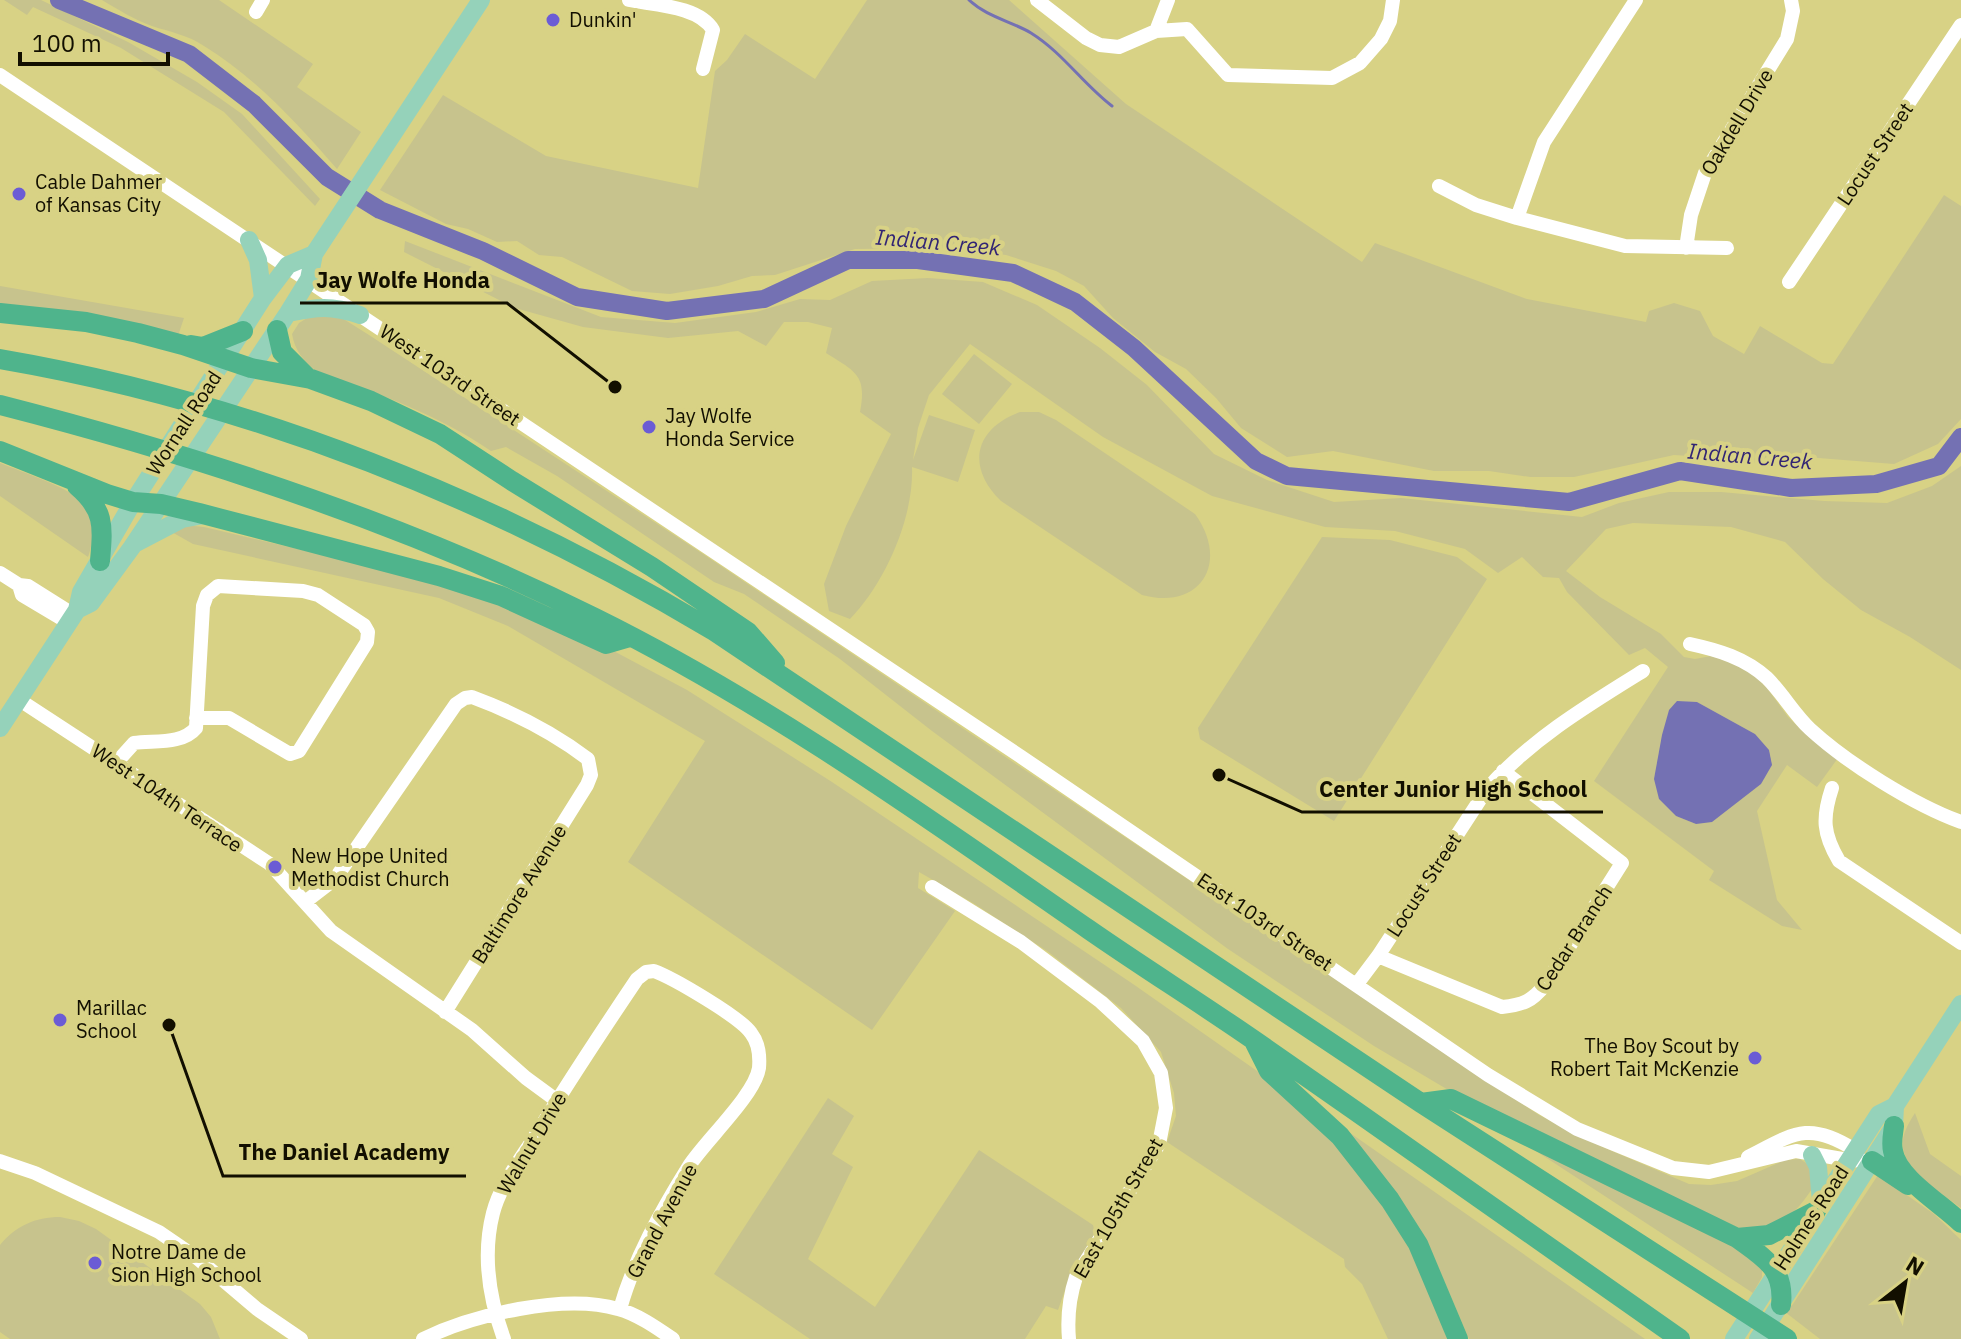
<svg xmlns="http://www.w3.org/2000/svg" width="1961" height="1339" font-family="'IBM Plex Sans',sans-serif">
<style>
.green{fill:#c7c38d;fill-rule:evenodd}
.water{fill:#7471b3}
.lines{fill:none;stroke-linecap:round;stroke-linejoin:round}
.stream{stroke:#7471b3;stroke-width:3}
.river{stroke:#7471b3;stroke-width:18}
.minor{stroke:#fff;stroke-width:14}
.major{stroke:#95d2ba;stroke-width:18}
.highway{stroke:#4fb48c;stroke-width:20}
.poi-dot{fill:#6b5cd5;stroke:#d8d285;stroke-width:3}
.labels{text-anchor:middle;stroke-width:8;stroke-linejoin:round;paint-order:stroke}
.poi-label{font-size:20px;fill:#120f00;stroke:#d8d285;text-anchor:start}
.street-label{font-size:20px;fill:#120f00;stroke:#d8d285}
.water-label{font-size:22px;font-style:italic;fill:#322574;stroke:#d8d285}
.leader{fill:none;stroke:#120f00;stroke-width:3}
.callout-dot{fill:#120f00;stroke:#d8d285;stroke-width:3}
.callout-label{font-size:22px;text-anchor:middle;font-weight:bold;fill:#120f00;stroke:#d8d285;stroke-width:8;stroke-linejoin:round;paint-order:stroke}
</style>
<rect width="100%" height="100%" fill="#d8d285"/>
<!-- green -->
<path class="green" d="M 4,0 L 41,0 L 128,42 L 197,82 L 242,114 L 320,199 L 315,206 L 224,112 L 121,48 L 33,7 L 27,15 Z
M 102,0 L 219,0 L 313,64 L 297,87 L 361,132 L 337,169 C 298,124 255,77 204,46 C 188,35 170,32 152,26 C 135,20 117,9 102,0 Z
M 867,0 L 1009,0 L 1126,104 L 1362,262 L 1375,243 L 1527,299 L 1646,322 L 1649,311 L 1674,303 L 1700,311 L 1713,336 L 1744,354 L 1760,326 L 1822,363 L 1833,364 L 1944,195 L 1961,206 L 1961,419 L 1938,444 L 1894,464 L 1806,457 L 1782,468 L 1735,459 L 1674,455 L 1574,477 L 1530,477 L 1489,471 L 1434,471 L 1333,451 L 1287,457 L 1241,428 L 1216,398 L 1186,369 L 1155,352 L 1113,318 L 1084,286 L 1056,271 L 1006,255 L 953,248 L 855,249 L 775,275 L 752,276 L 718,286 L 670,294 L 632,291 L 562,257 L 539,255 L 517,241 L 497,242 L 468,229 L 446,224 L 380,190 L 443,95 L 546,156 L 698,188 L 715,71 L 727,60 L 745,34 L 815,79 Z
M 405,241 L 601,317 L 675,323 L 756,312 L 800,299 L 830,300 L 872,281 L 928,278 L 983,282 L 1037,305 L 1100,348 L 1147,385 L 1214,454 L 1267,480 L 1334,502 L 1401,498 L 1582,517 L 1619,503 L 1669,492 L 1721,492 L 1824,501 L 1887,503 L 1932,486 L 1961,466 L 1961,670 L 1910,637 L 1861,610 L 1823,579 L 1785,542 L 1731,527 L 1633,523 L 1606,529 L 1566,571 L 1600,597 L 1661,634 L 1684,657 L 1695,659 L 1711,656 L 1734,663 L 1751,672 L 1767,688 L 1788,717 L 1809,737 L 1838,758 L 1817,787 L 1787,765 L 1757,811 L 1777,900 L 1802,930 L 1782,926 L 1709,880 L 1714,871 L 1594,781 L 1668,667 L 1645,648 L 1629,655 L 1567,592 L 1559,578 L 1543,577 L 1522,557 L 1498,573 L 1465,549 L 1395,531 L 1325,527 L 1212,496 L 1103,437 L 970,344 L 929,395 L 918,428 L 913,460 L 929,415 L 975,430 L 958,482 L 912,467 C 914,518 885,583 850,619 L 829,611 L 824,584 L 846,526 L 891,434 L 860,412 C 867,375 856,372 826,353 L 832,328 L 808,322 L 784,322 L 766,346 L 738,331 L 668,338 L 583,327 L 515,308 L 404,252 ZM 1697,702 L 1755,734 L 1696,824 L 1676,816 L 1659,799 Z
M 0,286 L 184,318 L 178,336 L 0,307 Z
M 312,315 L 342,318 L 369,335 L 703,554 L 1539,1115 L 1605,1148 L 1689,1184 L 1711,1185 L 1737,1181 L 1785,1160 L 1800,1159 L 1809,1165 L 1812,1189 C 1790,1221 1780,1226 1741,1229 L 1477,1107 L 1374,1046 L 1228,949 L 932,731 L 840,659 L 744,594 L 714,582 L 557,476 L 506,447 L 491,451 C 437,414 377,393 316,371 C 303,360 295,351 292,334 L 299,323 Z
M 974,354 L 1012,384 L 979,424 L 942,394 Z
M 1020,412 L 1039,412 L 1056,420 L 1195,514 C 1230,562 1201,611 1142,595 L 1001,501 C 966,467 974,429 1020,412 Z
M 0,463 C 21,472 77,489 88,508 C 96,521 93,544 88,557 L 0,496 Z
M 184,525 L 204,527 L 434,581 L 529,614 L 608,648 L 687,690 L 832,782 L 1133,984 L 1277,1085 L 1346,1152 L 1422,1263 L 1447,1339 L 1388,1339 L 1362,1284 L 1345,1267 L 1344,1259 L 1167,1142 L 1176,1116 L 1174,1093 L 1161,1052 L 1121,1008 L 1047,951 L 973,903 L 919,872 L 918,888 L 955,911 L 872,1030 L 628,862 L 705,741 L 508,626 L 439,598 L 193,544 L 170,531 Z
M 1322,537 L 1390,540 L 1457,557 L 1487,579 L 1334,821 L 1200,739 L 1198,728 Z
M 828,1098 L 854,1116 L 832,1154 L 853,1167 L 808,1259 L 875,1307 L 979,1150 L 1093,1225 L 1095,1233 L 1070,1276 L 1058,1310 L 1046,1306 L 1025,1339 L 810,1339 L 714,1274 Z
M 1915,1113 L 1930,1154 L 1961,1176 L 1961,1208 L 1924,1181 L 1922,1182 C 1902,1154 1894,1145 1915,1113 Z
M 1333,1121 L 1645,1339 L 1469,1339 L 1433,1255 Z
M 1522,1142 L 1729,1243 L 1762,1269 L 1762,1277 L 1753,1293 Z
M 1878,1175 L 1934,1214 L 1961,1240 L 1961,1339 L 1820,1339 L 1785,1312 L 1793,1304 Z
M 60,1217 L 79,1221 L 96,1229 L 200,1304 L 211,1317 L 220,1339 L 10,1339 L 0,1332 L 0,1245 C 16,1226 35,1217 60,1217 Z"/>
<!-- water -->
<path class="water" d="M 1677,701 L 1697,702 L 1755,734 L 1769,750 L 1772,765 L 1761,784 L 1712,822 L 1696,824 L 1676,816 L 1659,799 L 1654,779 L 1662,735 L 1669,710 Z"/>
<g class="lines">
<!-- stream -->
<path class="stream" d="M 969,0 C 987,17 1011,21 1031,33 C 1063,53 1083,84 1112,106"/>
<!-- river -->
<path class="river" d="M 59,0 L 189,54 L 254,104 L 327,177 L 380,210 L 483,251 L 577,297 L 667,311 L 764,299 L 848,260 L 918,260 L 1013,273 L 1075,302 L 1134,348 L 1256,461 L 1287,476 L 1569,502 L 1680,471 L 1791,488 L 1876,484 L 1939,466 L 1961,437"/>
<!-- minor -->
<path class="minor" d="M 629,0 C 654,5 699,6 713,30 L 703,69
M 1037,0 L 1086,38 L 1100,45 L 1119,47 L 1156,31 L 1187,29 L 1228,75 L 1332,78 L 1360,63 L 1381,39 L 1390,21 L 1393,0
M 256,12 L 263,0
M 1156,31 L 1168,0
M 0,75 L 1020,756 L 1488,1075 L 1577,1129 L 1673,1168 L 1709,1172 L 1796,1151 L 1848,1160 L 1872,1161
M 1439,186 L 1476,205 L 1517,218 L 1625,246 L 1727,248
M 1517,218 L 1544,142 L 1636,0
M 1686,248 L 1691,215 L 1705,173 L 1787,39 L 1793,11 L 1791,0
M 1789,282 L 1961,25
M 0,573 L 19,585 L 28,586 L 74,615
M 19,585 L 22,595 L 69,623
M 1690,644 C 1718,650 1745,658 1767,678 C 1783,694 1794,714 1810,729 C 1847,763 1914,805 1961,822
M 18,699 L 270,864 L 331,931 L 472,1030 L 526,1078 L 556,1100
M 116,763 L 134,743 C 153,740 182,745 196,728 L 203,606 L 207,595 L 218,586 L 303,591 L 318,595 L 364,625 L 368,632 L 367,642 L 299,751 L 290,754 L 229,718 L 196,718
M 1832,788 C 1822,818 1823,834 1839,861 L 1961,943
M 932,887 L 1021,942 L 1101,1002 L 1143,1041 L 1161,1073 L 1166,1108 L 1159,1144 L 1076,1277 C 1069,1298 1067,1316 1069,1339
M 305,902 L 335,879 L 456,704 L 465,698 L 472,697 C 515,713 551,731 588,759 L 591,775 L 587,785 L 445,1012
M 1378,956 L 1502,1007 C 1523,1005 1532,1001 1545,985 L 1622,863 L 1503,771
M 1357,984 L 1378,956 L 1487,789 C 1530,740 1588,705 1643,671
M 1748,1157 C 1793,1134 1808,1120 1855,1150
M 0,1161 L 35,1173 L 159,1232 L 197,1258 L 257,1309 L 301,1339
M 423,1339 C 473,1315 564,1293 618,1309 C 637,1314 657,1328 673,1339
M 504,1339 C 489,1298 482,1256 493,1213 C 500,1186 519,1161 534,1138 C 567,1084 602,1031 637,979 L 646,972 L 654,971 C 673,978 740,1017 751,1033 C 758,1042 760,1056 759,1068 C 755,1095 705,1141 689,1166 C 661,1211 634,1259 620,1309"/>
<!-- major -->
<path class="major" d="M 249,240 L 258,260 L 263,298
M 288,313 C 317,307 331,305 360,315
M 136,543 L 182,519 L 204,515
M 77,610 L 91,603 L 132,547 L 288,313 L 309,279 L 314,254 L 481,0
M 0,728 L 77,610 L 81,592 L 133,502 L 263,298 L 288,265 L 314,254
M 1812,1155 L 1818,1167 L 1821,1202
M 1734,1339 L 1879,1114 L 1895,1106
M 1758,1339 L 1894,1126 L 1895,1106 L 1961,1004"/>
<!-- highway -->
<path class="highway" d="M 0,313 L 86,322 L 138,333 L 183,345 L 251,368 L 311,379 L 371,401 L 440,434 L 512,481 L 652,567 L 748,632 L 775,663
M 277,330 L 282,352 L 307,377
M 191,345 L 203,347 L 243,331
M 0,359 C 252,402 495,500 714,631 L 1421,1103 L 1787,1339
M 0,405 C 199,456 411,526 595,618 C 769,704 929,819 1088,929 C 1144,968 1202,1004 1258,1043 C 1399,1141 1539,1240 1680,1339
M 0,451 L 107,494 L 133,502 L 161,504 L 199,513 L 439,576 L 501,596 L 606,644 L 630,637
M 77,486 C 105,510 103,526 100,561
M 1255,1043 L 1269,1071 L 1340,1136 L 1390,1200 L 1418,1244 L 1458,1339
M 1421,1103 L 1451,1099 L 1737,1238 L 1769,1235 L 1816,1211
M 1894,1126 C 1893,1134 1891,1143 1893,1151 C 1897,1178 1942,1204 1961,1223
M 1872,1161 L 1908,1185
M 1737,1238 C 1764,1258 1785,1268 1781,1305"/>
</g>
<!-- markers -->
<g class="poi-dot">
<circle cx="553" cy="20" r="8"/>
<circle cx="19" cy="194" r="8"/>
<circle cx="649" cy="427" r="8"/>
<circle cx="275" cy="867" r="8"/>
<circle cx="60" cy="1020" r="8"/>
<circle cx="1755" cy="1058" r="8"/>
<circle cx="95" cy="1263" r="8"/>
</g>
<g class="labels">
<!-- poi labels -->
<g class="poi-label">
<text x="569" y="27">Dunkin'</text>
<text x="35" y="189">Cable Dahmer<tspan x="35" dy="23">of Kansas City</tspan></text>
<text x="665" y="423">Jay Wolfe<tspan x="665" dy="23">Honda Service</tspan></text>
<text x="291" y="863">New Hope United<tspan x="291" dy="23">Methodist Church</tspan></text>
<text x="76" y="1015">Marillac<tspan x="76" dy="23">School</tspan></text>
<text x="1739" y="1053" text-anchor="end">The Boy Scout by<tspan x="1739" dy="23">Robert Tait McKenzie</tspan></text>
<text x="111" y="1259">Notre Dame de<tspan x="111" dy="23">Sion High School</tspan></text>
</g>
<!-- street labels -->
<g class="street-label">
<text transform="translate(1737 122) rotate(-59)" y="7">Oakdell Drive</text>
<text transform="translate(1875 154) rotate(-56)" y="7">Locust Street</text>
<text transform="translate(450 375) rotate(34)" y="7">West 103rd Street</text>
<text transform="translate(184 423) rotate(-57)" y="7">Wornall Road</text>
<text transform="translate(167 798) rotate(34)" y="7">West 104th Terrace</text>
<text transform="translate(1424 885) rotate(-57)" y="7">Locust Street</text>
<text transform="translate(519 894) rotate(-58)" y="7">Baltimore Avenue</text>
<text transform="translate(1265 922) rotate(34)" y="7">East 103rd Street</text>
<text transform="translate(1574 938) rotate(-57)" y="7">Cedar Branch</text>
<text transform="translate(532 1143) rotate(-59)" y="7">Walnut Drive</text>
<text transform="translate(1118 1208) rotate(-60)" y="7">East 105th Street</text>
<text transform="translate(1811 1218) rotate(-57)" y="7">Holmes Road</text>
<text transform="translate(662 1221) rotate(-62)" y="7">Grand Avenue</text>
</g>
<!-- water labels -->
<g class="water-label">
<text transform="translate(938 242) rotate(5)" y="8">Indian Creek</text>
<text transform="translate(1750 456) rotate(5)" y="8">Indian Creek</text>
</g>
</g>
<!-- callouts -->
<path class="leader" d="M615 387L507 303H300M1219 775L1302 812H1603M169 1025L223 1176H466"/>
<g class="callout-dot">
<circle cx="615" cy="387" r="8"/>
<circle cx="1219" cy="775" r="8"/>
<circle cx="169" cy="1025" r="8"/>
</g>
<g class="callout-label">
<text x="403" y="288">Jay Wolfe Honda</text>
<text x="1453" y="797">Center Junior High School</text>
<text x="344" y="1160">The Daniel Academy</text>
</g>
<!-- north arrow -->
<g transform="translate(1905 1283) rotate(31)" stroke="#d8d285" stroke-width="6" paint-order="stroke">
<path d="M0-6L14 30L0 20L-14 30Z" fill="#120f00"/>
<text y="-12" font-size="22" font-weight="bold" text-anchor="middle" fill="#120f00">N</text>
</g>
<!-- scale -->
<path d="M20 52v12h148v-12" fill="none" stroke="#120f00" stroke-width="4"/>
<text x="32" y="52" font-size="24" fill="#120f00" stroke="#d8d285" stroke-width="6" paint-order="stroke">100 m</text>
</svg>
